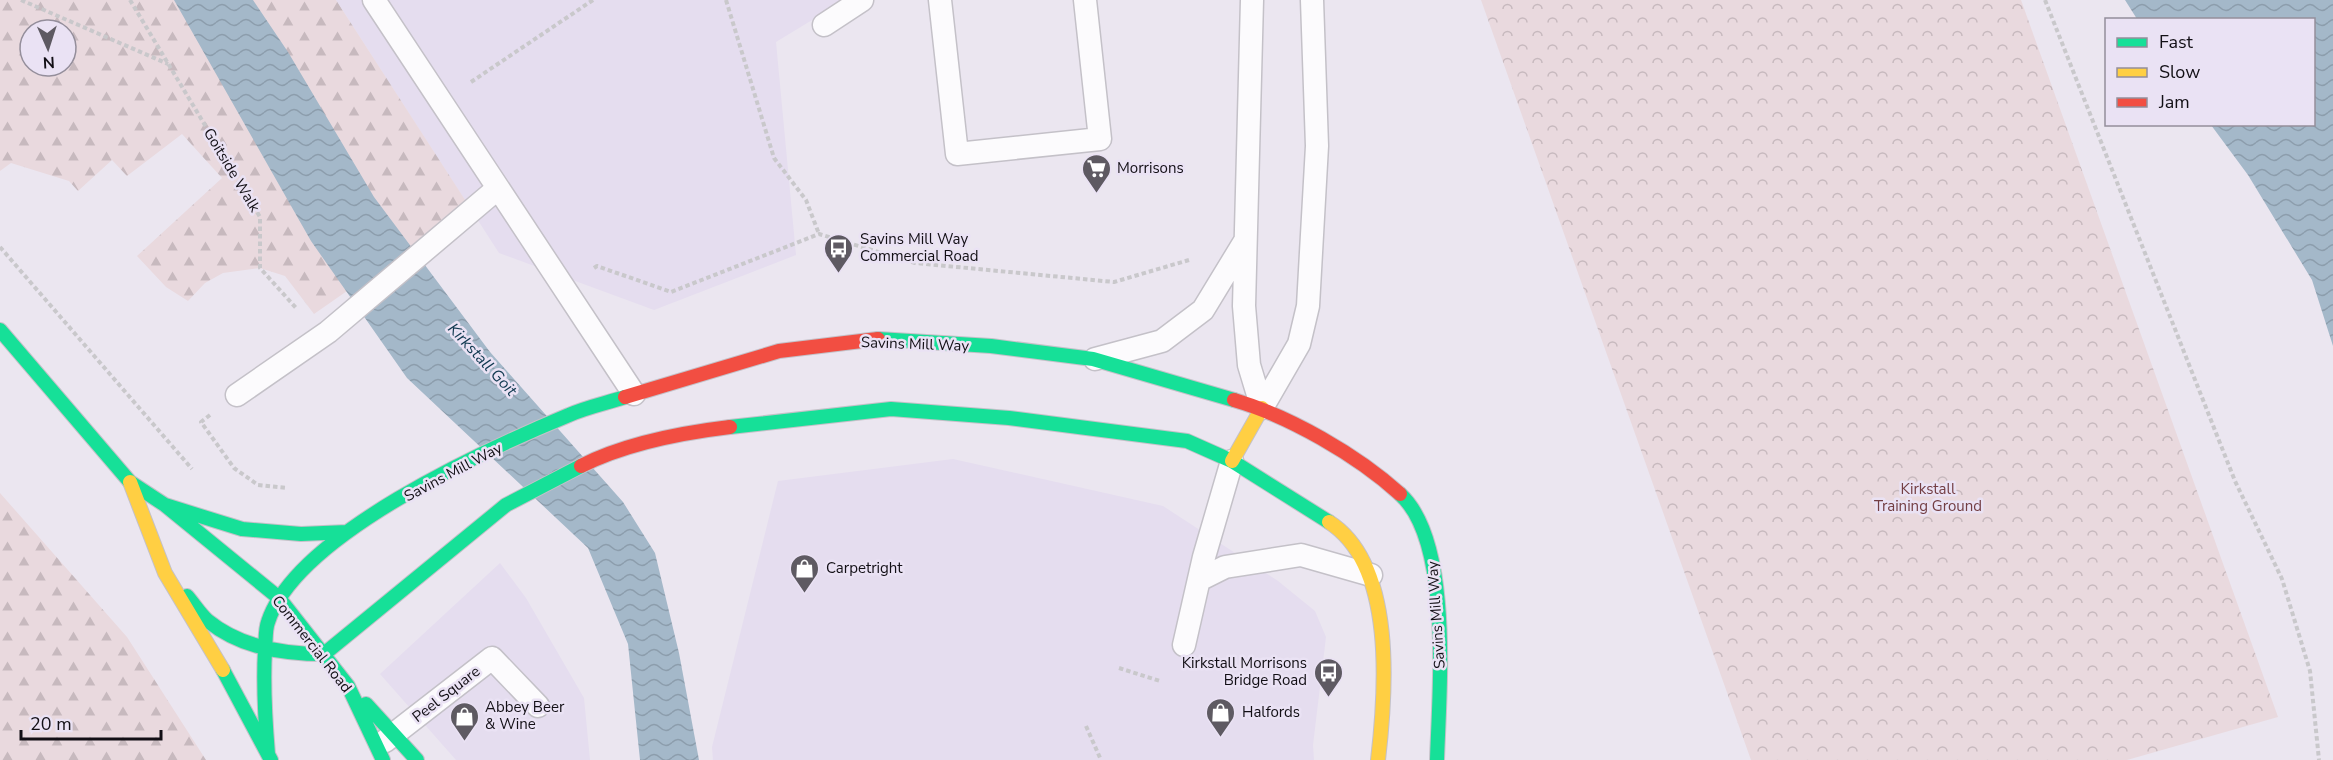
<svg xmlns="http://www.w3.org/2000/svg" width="2333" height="760" font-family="'Nunito Sans',sans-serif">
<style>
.built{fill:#e5ddef}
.forest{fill:url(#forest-firs);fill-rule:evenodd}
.park{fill:url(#park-crowns)}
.water{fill:url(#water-waves)}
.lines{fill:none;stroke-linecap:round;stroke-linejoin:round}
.lane-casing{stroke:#c4c1c8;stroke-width:25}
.fast-casing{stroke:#c4c1c8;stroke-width:16}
.slow-casing{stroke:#c4c1c8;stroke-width:16}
.jam-casing{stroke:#c4c1c8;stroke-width:16}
.path{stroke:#c9c8cb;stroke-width:4;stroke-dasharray:4.5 3;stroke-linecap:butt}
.lane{stroke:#fcfbfd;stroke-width:22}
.fast{stroke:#16e098;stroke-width:14}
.slow{stroke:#ffcf43;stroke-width:14}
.jam{stroke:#f24e42;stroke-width:14}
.labels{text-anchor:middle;stroke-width:5;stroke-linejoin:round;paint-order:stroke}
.poi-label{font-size:15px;fill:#120f15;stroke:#eae2f4;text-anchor:start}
.street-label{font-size:15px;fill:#120f15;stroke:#eae2f4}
.park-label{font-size:15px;fill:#733e43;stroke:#eae2f4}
.water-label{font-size:16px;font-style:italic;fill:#0f384f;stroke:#eae2f4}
</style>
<defs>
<pattern id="forest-firs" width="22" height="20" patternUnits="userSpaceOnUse" patternTransform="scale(1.5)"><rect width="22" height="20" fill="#e9d9de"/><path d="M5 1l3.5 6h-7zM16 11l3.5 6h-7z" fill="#c7b9be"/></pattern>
<pattern id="park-crowns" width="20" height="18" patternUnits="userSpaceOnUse" patternTransform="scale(1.5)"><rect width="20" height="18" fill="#e9d9de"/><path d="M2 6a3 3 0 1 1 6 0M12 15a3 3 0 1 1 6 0" fill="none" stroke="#c7b9be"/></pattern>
<pattern id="water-waves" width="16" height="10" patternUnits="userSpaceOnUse" patternTransform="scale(1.5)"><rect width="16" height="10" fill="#a4b8c9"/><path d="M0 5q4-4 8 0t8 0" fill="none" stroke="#8c9dac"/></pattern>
</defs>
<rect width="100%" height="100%" fill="#ebe6f0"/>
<!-- built -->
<path class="built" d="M 336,0 L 845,0 L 776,42 L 796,255 L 654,310 L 499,253 Z
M 953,459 L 1163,506 L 1278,581 L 1315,611 L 1326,637 L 1313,745 L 1314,760 L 713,760 L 712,747 L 778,481 Z
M 500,563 L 526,598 L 584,698 L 590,760 L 456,760 L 380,674 Z"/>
<!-- forest -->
<path class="forest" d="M 0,0 L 336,0 L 469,206 L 314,314 L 285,276 L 260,268 L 223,273 L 205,283 L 188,301 L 166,287 L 137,256 L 222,178 L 182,134 L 127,176 L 112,160 L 78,191 L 69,181 L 11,163 L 0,171 ZM 30,30 L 66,30 L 66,66 L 30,66 Z
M 0,493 L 127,637 L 206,760 L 0,760 Z"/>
<!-- park -->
<path class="park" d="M 1481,0 L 2021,0 L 2278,717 L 2127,760 L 1751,760 Z"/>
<!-- water -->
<path class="water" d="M 174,0 L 253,0 L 288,52 L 374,197 L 490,352 L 623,502 L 655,553 L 679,653 L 699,760 L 640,760 L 628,644 L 588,548 L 407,378 L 311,241 Z
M 2125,0 L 2333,0 L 2333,346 L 2312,280 L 2248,175 L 2211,125 L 2314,124 L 2314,20 L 2137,19 Z"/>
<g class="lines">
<defs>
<path id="lane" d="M 374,0 L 634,394
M 940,0 L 957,154 L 1100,139 L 1085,0
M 1252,0 L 1244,306 L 1249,365 L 1262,408
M 824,25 L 862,0
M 1095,359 L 1162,341 L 1203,310 L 1245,241
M 237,395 L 328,332 L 497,189
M 1262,408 L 1299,344 L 1308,306 L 1317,146 L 1312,0
M 1199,580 L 1225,567 L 1301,555 L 1371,575
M 1184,645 L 1204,557 L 1232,461
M 385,741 L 492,658 L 538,706"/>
<path id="fast" d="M 0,330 L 130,482 L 165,505 L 279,598 L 348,686 L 383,760
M 878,339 L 991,346 L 1093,359 L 1234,400
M 730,427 L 891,409 L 1009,418 L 1187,441 L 1232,461 L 1329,522
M 1400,494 C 1453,542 1439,693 1437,760
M 165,505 L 242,529 L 301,534 L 347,532
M 187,596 C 194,604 200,614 208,621 C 241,648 284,654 324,654 L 506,505 L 581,466
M 223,670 L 271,760
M 366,704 L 417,760
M 268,754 C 265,719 263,685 265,650 C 266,641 265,630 268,622 C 296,535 487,449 569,415 C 587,407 607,403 625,397"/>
<path id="slow" d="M 1232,461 L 1262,408
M 130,482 L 165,573 L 223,670
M 1329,522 C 1396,565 1386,692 1378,760"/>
<path id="jam" d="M 625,397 L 779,351 L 878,339
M 1234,400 C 1289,416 1357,455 1400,494
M 581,466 C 626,443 680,433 730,427"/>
</defs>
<!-- lane casing -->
<use href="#lane" class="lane-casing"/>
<!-- fast casing -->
<use href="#fast" class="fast-casing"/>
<!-- slow casing -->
<use href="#slow" class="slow-casing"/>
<!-- jam casing -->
<use href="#jam" class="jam-casing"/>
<!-- path -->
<path class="path" d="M 21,0 L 168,64
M 130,0 L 260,217 L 260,268 L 297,309
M 726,0 L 774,158 L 806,200 L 819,234
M 2045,0 L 2235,481 L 2282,579 L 2310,671 L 2319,760
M 471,82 L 593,0
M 0,247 L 192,469
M 594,268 L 597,266 L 671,292 L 819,234 L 915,263 L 1114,282 L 1189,260
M 210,415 L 201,422 L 234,468 L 258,485 L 287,488
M 1119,668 L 1160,681
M 1086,726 L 1101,760"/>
<!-- lane -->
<use href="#lane" class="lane"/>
<!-- fast -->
<use href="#fast" class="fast"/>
<!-- slow -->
<use href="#slow" class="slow"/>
<!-- jam -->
<use href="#jam" class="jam"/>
</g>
<!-- icons -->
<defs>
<symbol id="supermarket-pin" viewBox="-11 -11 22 30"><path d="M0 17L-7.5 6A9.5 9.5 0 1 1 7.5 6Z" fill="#5e5a62" stroke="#eae2f4"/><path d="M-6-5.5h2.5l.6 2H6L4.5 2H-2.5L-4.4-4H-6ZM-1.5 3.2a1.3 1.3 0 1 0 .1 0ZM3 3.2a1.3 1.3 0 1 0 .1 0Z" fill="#fff"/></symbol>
<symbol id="bus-pin" viewBox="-11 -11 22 30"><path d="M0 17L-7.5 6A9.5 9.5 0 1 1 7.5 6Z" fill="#5e5a62" stroke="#eae2f4"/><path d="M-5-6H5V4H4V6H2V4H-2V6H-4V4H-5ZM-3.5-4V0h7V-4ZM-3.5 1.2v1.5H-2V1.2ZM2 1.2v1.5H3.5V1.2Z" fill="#fff"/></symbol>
<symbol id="shop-pin" viewBox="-11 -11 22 30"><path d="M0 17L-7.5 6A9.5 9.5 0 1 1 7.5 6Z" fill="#5e5a62" stroke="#eae2f4"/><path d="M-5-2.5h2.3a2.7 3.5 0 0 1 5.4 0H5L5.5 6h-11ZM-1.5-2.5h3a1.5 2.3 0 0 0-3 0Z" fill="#fff"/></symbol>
</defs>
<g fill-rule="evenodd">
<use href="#supermarket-pin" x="1080" y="152" width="33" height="45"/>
<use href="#bus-pin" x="822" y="232" width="33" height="45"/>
<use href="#shop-pin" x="788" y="552" width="33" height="45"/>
<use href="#bus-pin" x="1312" y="656" width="33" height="45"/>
<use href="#shop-pin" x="1204" y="696" width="33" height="45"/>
<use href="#shop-pin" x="448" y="700" width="33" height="45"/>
</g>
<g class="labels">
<!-- poi labels -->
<g class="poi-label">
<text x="1117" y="173">Morrisons</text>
<text x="860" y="244">Savins Mill Way<tspan x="860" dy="17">Commercial Road</tspan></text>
<text x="826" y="573">Carpetright</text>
<text x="1307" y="668" text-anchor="end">Kirkstall Morrisons<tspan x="1307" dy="17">Bridge Road</tspan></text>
<text x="485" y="712">Abbey Beer<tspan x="485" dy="17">&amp; Wine</tspan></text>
<text x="1242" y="717">Halfords</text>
</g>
<!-- street labels -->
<g class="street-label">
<text transform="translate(232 170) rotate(59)" y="5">Goitside Walk</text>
<text transform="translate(915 344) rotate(2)" y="5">Savins Mill Way</text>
<text transform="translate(453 472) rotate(-28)" y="5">Savins Mill Way</text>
<text transform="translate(1436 615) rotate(-94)" y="5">Savins Mill Way</text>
<text transform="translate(312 644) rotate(52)" y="5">Commercial Road</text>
<text transform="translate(446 694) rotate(-38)" y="5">Peel Square</text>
</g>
<!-- park labels -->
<g class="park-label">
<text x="1928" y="494">Kirkstall<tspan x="1928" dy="17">Training Ground</tspan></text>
</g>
<!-- water labels -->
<g class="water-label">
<text transform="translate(483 359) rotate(47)" y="6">Kirkstall Goit</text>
</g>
</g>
<!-- legend -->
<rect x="2105" y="18" width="210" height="108" fill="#eae2f4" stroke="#948e9b" stroke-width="1.5"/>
<rect x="2117" y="38" width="30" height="9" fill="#16e098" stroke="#948e9b" stroke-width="1.5"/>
<text x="2159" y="48" font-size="18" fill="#120f15">Fast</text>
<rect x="2117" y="68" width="30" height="9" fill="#ffcf43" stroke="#948e9b" stroke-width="1.5"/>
<text x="2159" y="78" font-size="18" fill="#120f15">Slow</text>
<rect x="2117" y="98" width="30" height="9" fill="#f24e42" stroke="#948e9b" stroke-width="1.5"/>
<text x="2159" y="108" font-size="18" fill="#120f15">Jam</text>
<!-- north arrow -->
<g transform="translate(48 48) rotate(177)"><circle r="28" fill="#eae2f4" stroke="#948e9b" stroke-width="1.5"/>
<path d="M0-4.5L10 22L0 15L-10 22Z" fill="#5e5a62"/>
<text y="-9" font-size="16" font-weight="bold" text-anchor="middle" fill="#120f15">N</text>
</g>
<!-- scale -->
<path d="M21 730v9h140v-9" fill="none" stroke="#120f15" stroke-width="3"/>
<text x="30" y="730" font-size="18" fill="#120f15" stroke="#eae2f4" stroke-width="4.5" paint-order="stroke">20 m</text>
</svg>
